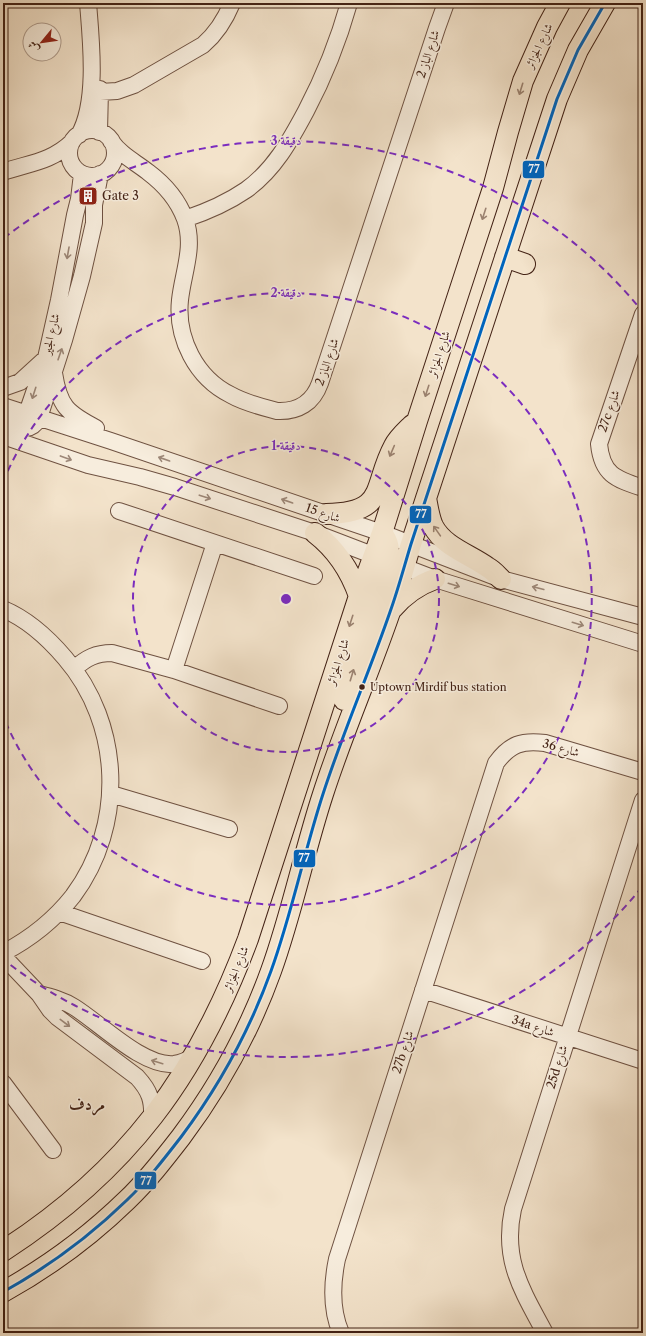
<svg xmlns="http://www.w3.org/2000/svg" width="646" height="1336" font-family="'Libre Caslon Text',Amiri,serif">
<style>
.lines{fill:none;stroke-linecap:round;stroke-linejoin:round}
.minor-casing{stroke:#6f5242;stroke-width:18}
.major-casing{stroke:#432215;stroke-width:22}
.minor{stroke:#f7eddd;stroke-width:16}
.major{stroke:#f3e3cb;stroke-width:20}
.bus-1-casing{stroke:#f7eddd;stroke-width:6}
.bus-1{stroke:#0065bd;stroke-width:3}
.oneway{stroke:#9b8270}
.oneway2{stroke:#9d8879}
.ring{fill:none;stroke:#7b2cbf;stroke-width:2;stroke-dasharray:7 5}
.bus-dot{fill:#432215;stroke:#f7eddd;stroke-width:1.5}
.labels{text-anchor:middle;stroke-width:3;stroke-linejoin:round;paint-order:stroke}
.bus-label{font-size:11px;fill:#432215;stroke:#f7eddd;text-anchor:start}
.street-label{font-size:12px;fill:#432215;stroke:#f7eddd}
.poi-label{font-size:12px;fill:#432215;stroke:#f7eddd;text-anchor:start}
.district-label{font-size:16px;font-weight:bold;fill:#432215;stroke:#f7eddd}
.centre{fill:#7b2cbf;stroke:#f7eddd;stroke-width:2}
.ring-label{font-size:12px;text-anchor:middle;font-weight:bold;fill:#7b2cbf;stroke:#f7eddd;stroke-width:3;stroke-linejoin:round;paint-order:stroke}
.line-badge{stroke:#f7eddd;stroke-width:1.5}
.badge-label{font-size:11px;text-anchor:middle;font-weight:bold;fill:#fff}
</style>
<rect width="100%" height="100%" fill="#f3e3cb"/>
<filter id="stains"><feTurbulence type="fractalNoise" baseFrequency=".005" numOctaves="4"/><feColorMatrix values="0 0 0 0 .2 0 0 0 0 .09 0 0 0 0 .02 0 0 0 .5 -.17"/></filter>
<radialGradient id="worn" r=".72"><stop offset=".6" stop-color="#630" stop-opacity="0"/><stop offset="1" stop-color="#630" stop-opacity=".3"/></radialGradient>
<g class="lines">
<defs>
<path id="minor" d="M 100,92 L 117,91 L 134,85 L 203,45 C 217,33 225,20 232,3
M69 153a23 23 0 1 1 46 0a23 23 0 1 1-46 0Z
M 99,132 L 100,89
M 79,135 C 98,102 91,40 88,3
M 111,141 C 122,156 134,161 148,172 C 164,184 178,200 185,219 C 195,247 183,272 180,300 C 176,338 196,378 231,395 C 245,403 262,407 277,411 C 298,412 313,403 320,383 L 437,28 L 446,3
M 3,172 C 29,163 51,162 72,142
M 185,219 C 206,212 227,203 246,190 C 274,170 290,141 306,111 C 325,75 338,42 349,3
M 643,314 L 599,444 C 602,475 616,479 643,488
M 54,373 C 59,406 67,413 96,428
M 3,388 L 20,382 L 43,361
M 3,406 L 111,441 L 382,533 L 501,579 L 643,617
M 3,422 C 17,426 30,435 39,418 L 64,340 L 82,276 L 94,223 L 94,205 L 100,174
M 27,424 L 27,413 L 46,358 L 59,300 L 75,215 L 79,199 L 82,174
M 3,436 L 88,465 L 140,477 L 175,487 L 315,533 L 435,579 L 643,644
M 119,511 L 314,576
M 3,609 C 27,619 48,638 65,658 C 122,724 126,825 73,896 C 54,920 30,939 3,953
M 74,669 C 86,658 96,653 112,653 L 174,670 L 279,706
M 174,670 L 215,543
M 111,794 L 229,829
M 59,912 L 202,961
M 3,956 L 39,994 L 50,1010 L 57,1017 L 137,1077 C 150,1091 153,1101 152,1119
M 423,990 L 643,1061
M 39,994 C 51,997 63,1000 74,1007 C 100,1023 143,1067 174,1064 C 182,1063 188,1060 194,1056
M 3,1083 L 53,1150
M 341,1333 C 331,1310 332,1283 337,1259 L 496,763 C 510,744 522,740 545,743 L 643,772
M 545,1333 C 522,1290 502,1260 513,1209 L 643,800"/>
<path id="major" d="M 505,257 L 525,264
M 426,498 C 428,508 429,517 433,526 C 444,547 469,554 487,567 C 493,570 497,575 501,579
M 326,514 C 388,513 372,487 394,446 C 398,438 406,431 412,425
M 315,533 C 337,550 350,570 359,596
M 392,609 C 404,595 418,585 435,579
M 344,700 L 388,561 C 390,549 389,542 382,533
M 3,1251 C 127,1171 197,1076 248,939 L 359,596 L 382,533 L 417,421 L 493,188 L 508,132 L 523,81 L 547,27 L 560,3
M 3,1292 C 48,1267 90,1236 127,1200 C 147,1181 164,1159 181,1137 C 220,1085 249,1032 271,971 C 292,913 304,852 323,794 C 343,732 369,673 390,612 C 398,590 404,567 411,544 L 557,99 L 578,50 L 605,3"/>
</defs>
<!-- minor casing -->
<use href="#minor" class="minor-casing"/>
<!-- major casing -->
<use href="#major" class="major-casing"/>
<!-- minor -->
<use href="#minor" class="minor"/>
<!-- major -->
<use href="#major" class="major"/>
<defs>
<path id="bus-1" d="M 3,1292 C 48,1267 90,1236 127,1200 C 147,1181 164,1159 181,1137 C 220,1085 249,1032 271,971 C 292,913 304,852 323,794 C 343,732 369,673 390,612 C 398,590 404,567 411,544 L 557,99 L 578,50 L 605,3"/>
</defs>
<!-- bus-1 casing -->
<use href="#bus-1" class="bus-1-casing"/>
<!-- bus-1 -->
<use href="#bus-1" class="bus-1"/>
</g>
<!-- one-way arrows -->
<defs><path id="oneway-shaft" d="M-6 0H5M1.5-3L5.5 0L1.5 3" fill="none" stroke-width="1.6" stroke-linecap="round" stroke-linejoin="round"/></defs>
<g class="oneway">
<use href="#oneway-shaft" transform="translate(521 89) rotate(107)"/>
<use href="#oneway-shaft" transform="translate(484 214) rotate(108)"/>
<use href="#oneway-shaft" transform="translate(427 391) rotate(108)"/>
<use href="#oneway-shaft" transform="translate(392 451) rotate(113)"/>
<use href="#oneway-shaft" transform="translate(437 531) rotate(-125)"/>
<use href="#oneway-shaft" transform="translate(351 621) rotate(108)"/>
<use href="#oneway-shaft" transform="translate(352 675) rotate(-73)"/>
</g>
<g class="oneway2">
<use href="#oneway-shaft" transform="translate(68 253) rotate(100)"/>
<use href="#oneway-shaft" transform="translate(60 354) rotate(-71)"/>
<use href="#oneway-shaft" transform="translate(34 393) rotate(108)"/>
<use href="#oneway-shaft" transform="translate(66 458) rotate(20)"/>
<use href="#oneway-shaft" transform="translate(164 459) rotate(-161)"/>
<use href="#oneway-shaft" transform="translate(205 497) rotate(18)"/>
<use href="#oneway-shaft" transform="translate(287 501) rotate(-161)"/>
<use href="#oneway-shaft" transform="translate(454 585) rotate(17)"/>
<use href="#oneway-shaft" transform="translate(538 588) rotate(-166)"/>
<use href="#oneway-shaft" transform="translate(578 624) rotate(17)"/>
<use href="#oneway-shaft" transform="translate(65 1023) rotate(37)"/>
<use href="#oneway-shaft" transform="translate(157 1062) rotate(-163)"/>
</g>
<!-- distance rings -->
<g class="ring">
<circle cx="286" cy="599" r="153"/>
<path d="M3 482A306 306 0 1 1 3 716"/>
<path d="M642 887A458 458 0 0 1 4 960M4 238A458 458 0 0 1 642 311"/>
</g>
<!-- icons -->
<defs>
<symbol id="building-square" viewBox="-11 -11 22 22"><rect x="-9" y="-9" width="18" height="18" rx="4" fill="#8f2418" stroke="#f7eddd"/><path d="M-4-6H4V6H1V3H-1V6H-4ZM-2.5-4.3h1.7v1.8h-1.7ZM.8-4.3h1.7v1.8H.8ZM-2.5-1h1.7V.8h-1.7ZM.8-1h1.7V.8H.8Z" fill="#fff"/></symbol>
</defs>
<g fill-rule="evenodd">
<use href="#building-square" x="77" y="185" width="22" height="22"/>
</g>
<!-- markers -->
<circle class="bus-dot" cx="362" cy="687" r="3.5"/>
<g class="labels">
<!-- bus labels -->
<g class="bus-label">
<text x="370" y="691">Uptown Mirdif bus station</text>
</g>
<!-- street labels -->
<g class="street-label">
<text transform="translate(539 46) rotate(-65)" y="4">شارع الجزائر</text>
<text transform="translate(428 54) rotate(-72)" y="4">شارع الباز 2</text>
<text transform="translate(51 334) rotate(-77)" y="4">شارع الجير</text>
<text transform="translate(439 354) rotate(-72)" y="4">شارع الجزائر</text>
<text transform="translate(327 362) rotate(-71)" y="4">شارع الباز 2</text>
<text transform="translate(609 411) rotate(-71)" y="4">27c شارع</text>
<text transform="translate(323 513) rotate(19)" y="4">شارع 15</text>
<text transform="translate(338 662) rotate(-72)" y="4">شارع الجزائر</text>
<text transform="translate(561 748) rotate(15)" y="4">شارع 36</text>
<text transform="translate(236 969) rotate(-68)" y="4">شارع الجزائر</text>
<text transform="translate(533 1026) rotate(18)" y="4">34a شارع</text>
<text transform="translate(403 1052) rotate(-72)" y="4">27b شارع</text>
<text transform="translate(557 1067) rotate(-73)" y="4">25d شارع</text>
</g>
<!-- poi labels -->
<g class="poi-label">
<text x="102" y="200">Gate 3</text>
</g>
<!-- district labels -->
<g class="district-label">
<text x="87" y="1110">مردف</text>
</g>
</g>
<circle cx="286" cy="599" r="6" class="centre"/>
<g class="ring-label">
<text x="286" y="145">3 دقيقة</text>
<text x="286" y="297">2 دقيقة</text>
<text x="286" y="450">1 دقيقة</text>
</g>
<g class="line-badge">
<rect x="522" y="160" width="23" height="19" rx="4" fill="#0065bd"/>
<rect x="409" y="505" width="23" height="19" rx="4" fill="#0065bd"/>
<rect x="293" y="849" width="23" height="19" rx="4" fill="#0065bd"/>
<rect x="134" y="1171" width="23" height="19" rx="4" fill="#0065bd"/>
</g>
<g class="badge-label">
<text x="534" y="173">77</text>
<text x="421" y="518">77</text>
<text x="304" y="862">77</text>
<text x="146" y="1185">77</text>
</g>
<!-- margin -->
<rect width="646" height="1336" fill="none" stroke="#f3e3cb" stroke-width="16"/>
<rect x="4" y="4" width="638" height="1328" fill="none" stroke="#432215" stroke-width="2"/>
<rect x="8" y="8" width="630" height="1320" fill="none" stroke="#432215"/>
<!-- north arrow -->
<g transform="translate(42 42) rotate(241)"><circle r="19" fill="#f7eddd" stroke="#af9c8d"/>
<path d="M0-3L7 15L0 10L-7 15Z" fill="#8f2418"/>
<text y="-6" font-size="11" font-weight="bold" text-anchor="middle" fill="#432215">ش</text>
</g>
<rect width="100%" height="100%" filter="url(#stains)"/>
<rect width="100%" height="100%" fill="url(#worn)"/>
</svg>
